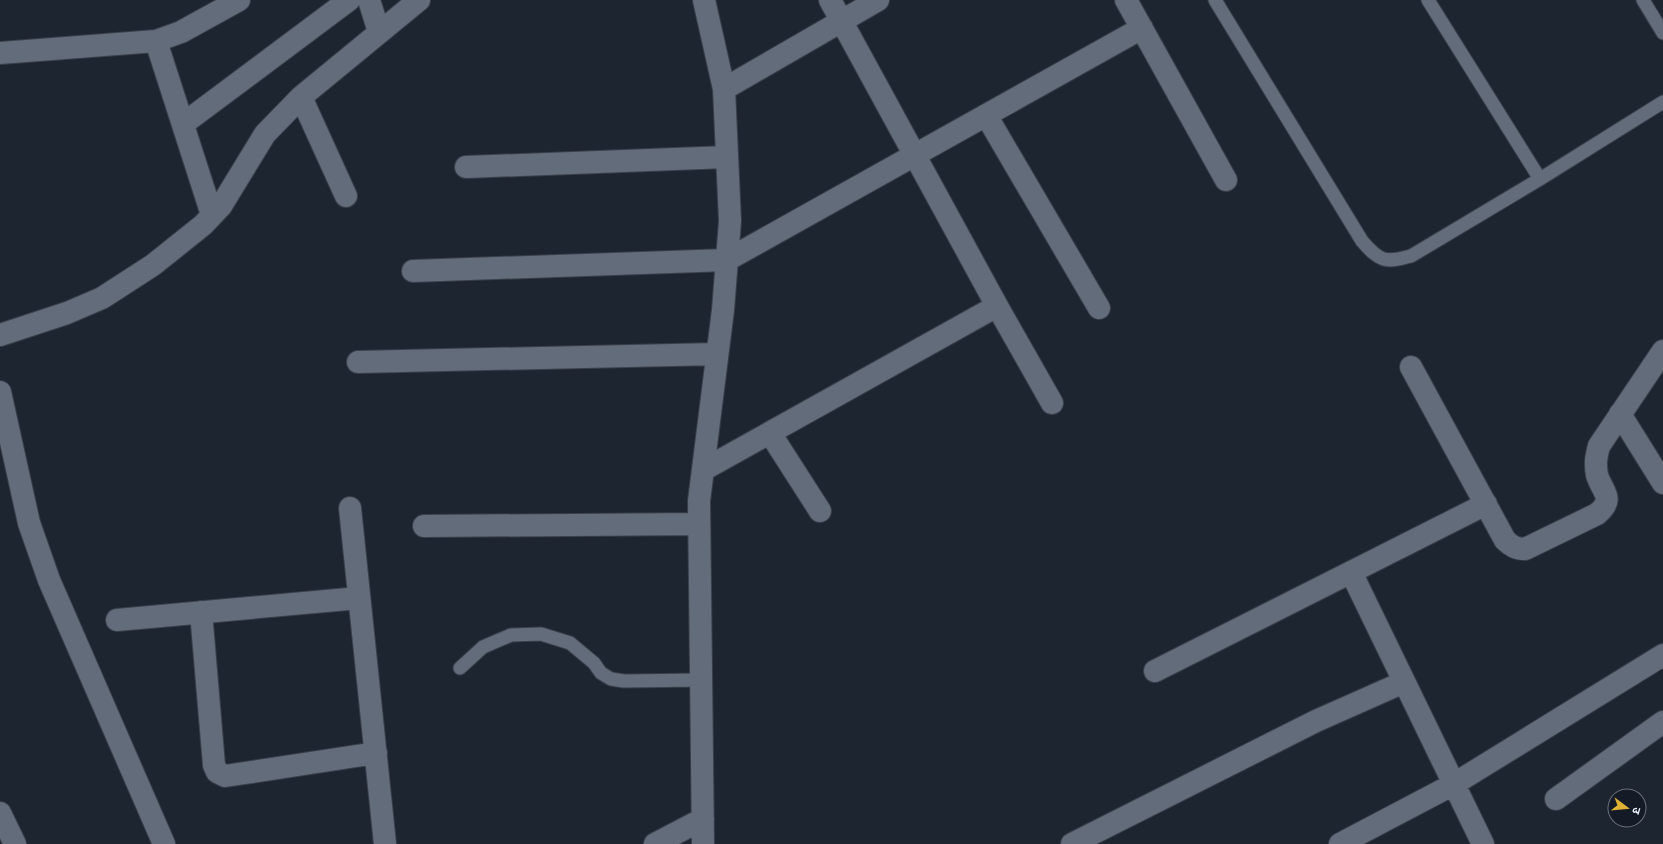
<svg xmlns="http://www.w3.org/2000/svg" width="1663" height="844" font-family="'Titillium Web','Noto Sans Devanagari',sans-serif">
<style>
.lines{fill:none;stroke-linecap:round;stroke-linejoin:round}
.lane-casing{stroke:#3a404b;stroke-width:15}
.street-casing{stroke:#3a404b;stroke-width:24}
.lane{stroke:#636c7a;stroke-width:13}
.street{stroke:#636c7a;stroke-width:22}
</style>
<rect width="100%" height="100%" fill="#1d2531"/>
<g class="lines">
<defs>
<path id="lane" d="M 1215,0 L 1362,241 C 1380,262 1385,263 1411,256 L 1540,179 L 1663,102
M 1428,0 L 1540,179
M 1643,0 L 1663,33
M 460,668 L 483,647 L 511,635 L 541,634 L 570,643 L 594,663 L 601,673 L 611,679 L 624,681 L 701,680"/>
<path id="street" d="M 369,0 L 379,32
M 830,0 L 997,306 L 1052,403
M 1126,0 L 1226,180
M 156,41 L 212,215
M 0,53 L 156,41 L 181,32 L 239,0
M 724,89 L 878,0
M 301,97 L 346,196
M 986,115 L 1099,308
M 183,124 L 349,0
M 466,167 L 727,157
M 413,271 L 727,260 L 1142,28
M 0,335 L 67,313 L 102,298 L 153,265 L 203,225 L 221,206 L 265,134 L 301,97 L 419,0
M 358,362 L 717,354
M 1411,367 L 1505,540 C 1511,546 1516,549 1525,549 L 1597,514 C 1616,498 1602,492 1597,475 C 1595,464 1596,457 1599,446 L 1663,351
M 0,392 L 29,523 L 49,580 L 164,844
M 1620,414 L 1663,483
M 770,433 L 820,511
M 703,470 L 997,306
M 350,508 L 385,844
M 424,526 L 699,524
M 1351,572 L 1483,844
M 201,612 L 214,765 L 217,772 L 225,776 L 376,753
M 117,620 L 359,598
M 1155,671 L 1486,504
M 1556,799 L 1663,722
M 0,813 L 15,844
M 655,844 L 703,819
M 703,844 L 699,501 L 723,310 L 730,221 L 724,89 L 704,0
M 1072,844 L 1316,721 L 1404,682
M 1340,844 L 1454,784 L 1663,655"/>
</defs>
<!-- lane casing -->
<use href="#lane" class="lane-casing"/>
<!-- street casing -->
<use href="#street" class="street-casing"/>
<!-- lane -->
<use href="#lane" class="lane"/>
<!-- street -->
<use href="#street" class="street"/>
</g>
<!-- north arrow -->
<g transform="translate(1627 808) rotate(106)"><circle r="19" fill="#141b27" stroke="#6b717c"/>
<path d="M0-3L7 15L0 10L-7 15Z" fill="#dfb034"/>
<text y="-6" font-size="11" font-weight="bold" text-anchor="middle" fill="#eef3fc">उ</text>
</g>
</svg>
